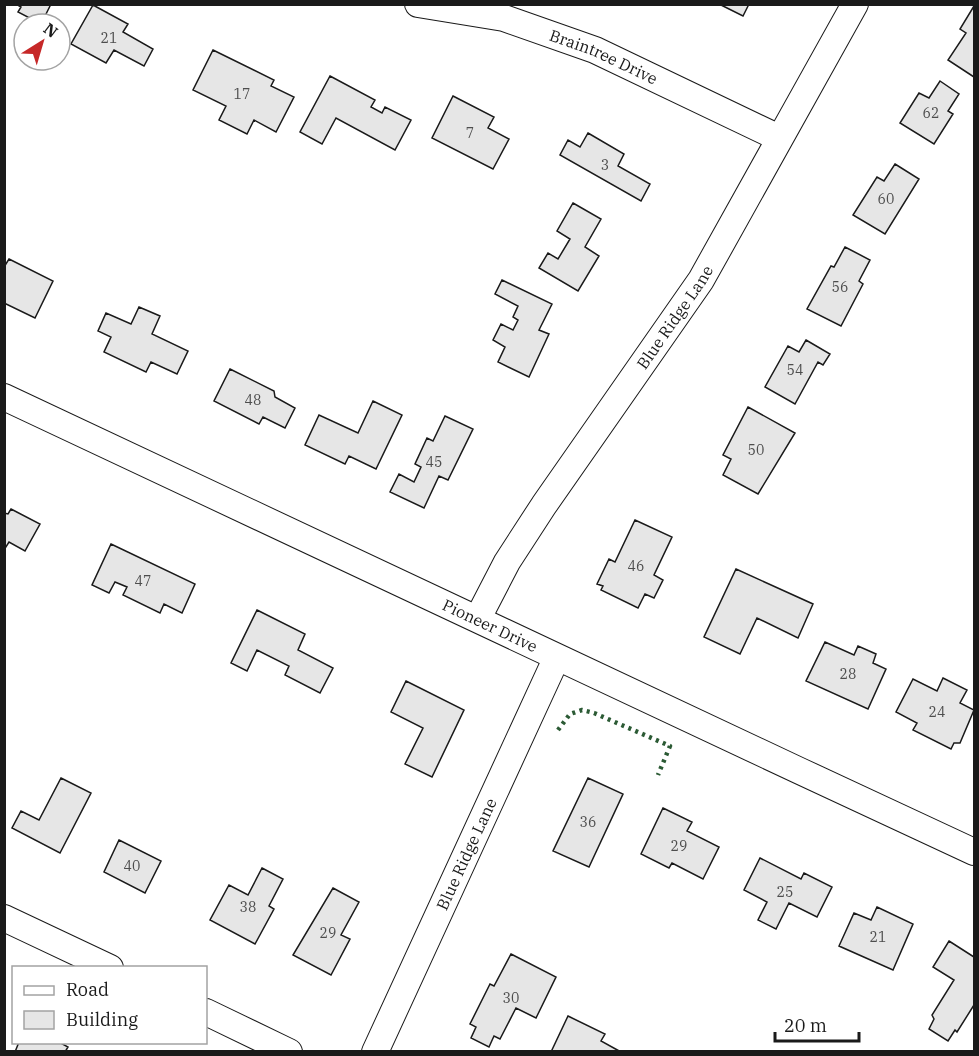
<svg xmlns="http://www.w3.org/2000/svg" width="979" height="1056" font-family="'IBM Plex Serif',serif">
<style>
.building{fill:#e6e6e6;stroke:#1a1a1a;stroke-width:1.5}
.lines{fill:none;stroke-linecap:round;stroke-linejoin:round}
.minor-casing{stroke:#1a1a1a;stroke-width:28}
.minor{stroke:#fff;stroke-width:26}
.hedge{stroke:#2b5a34;stroke-width:4.5;stroke-dasharray:3 4.5;stroke-linecap:butt}
.labels{text-anchor:middle;stroke-width:4.5;stroke-linejoin:round;paint-order:stroke}
.number-label{font-size:14px;fill:#4d4d4d}
.street-label{font-size:16px;fill:#1a1a1a;stroke:#fff}
</style>
<rect width="100%" height="100%" fill="#fff"/>
<!-- building -->
<path class="building" d="M 16,4 L 51,4 L 41,24 L 18,12 L 21,7 Z
M 719,4 L 749,4 L 743,16 Z
M 93,5 L 128,24 L 123,32 L 153,49 L 144,66 L 114,50 L 106,63 L 71,44 Z
M 974,6 L 974,77 L 948,60 L 966,33 L 960,29 Z
M 213,50 L 274,80 L 271,86 L 294,97 L 276,132 L 254,120 L 247,134 L 219,120 L 226,106 L 193,90 Z
M 330,76 L 375,100 L 371,107 L 382,113 L 385,107 L 411,120 L 395,150 L 336,118 L 322,144 L 300,132 Z
M 940,81 L 959,94 L 948,111 L 953,114 L 934,144 L 900,123 L 919,93 L 929,98 Z
M 453,96 L 494,117 L 488,128 L 509,139 L 493,169 L 432,138 Z
M 588,133 L 624,154 L 618,166 L 650,184 L 641,201 L 560,155 L 568,140 L 580,147 Z
M 895,164 L 919,179 L 885,234 L 853,215 L 877,177 L 884,181 Z
M 573,203 L 601,219 L 585,247 L 599,256 L 578,291 L 539,268 L 548,253 L 558,259 L 570,239 L 557,231 Z
M 845,247 L 870,260 L 859,281 L 863,284 L 841,326 L 807,309 L 831,266 L 834,267 Z
M 9,259 L 53,281 L 35,318 L 4,303 L 4,267 Z
M 502,280 L 552,304 L 539,330 L 549,334 L 529,377 L 498,362 L 505,347 L 493,340 L 501,324 L 513,330 L 518,320 L 513,317 L 518,306 L 495,294 Z
M 139,307 L 160,316 L 152,334 L 188,351 L 177,374 L 151,362 L 146,372 L 104,352 L 111,337 L 98,331 L 106,313 L 131,324 Z
M 806,340 L 830,354 L 823,365 L 818,362 L 795,404 L 765,387 L 788,346 L 799,352 Z
M 230,369 L 274,391 L 275,397 L 295,408 L 285,428 L 263,417 L 259,424 L 214,401 Z
M 373,401 L 402,415 L 376,469 L 349,456 L 345,464 L 305,445 L 319,415 L 358,433 Z
M 748,407 L 795,433 L 758,494 L 723,475 L 731,459 L 723,455 Z
M 445,416 L 473,429 L 448,480 L 439,476 L 424,508 L 390,492 L 399,474 L 414,482 L 421,467 L 415,464 L 427,438 L 433,441 Z
M 11,509 L 40,524 L 25,551 L 9,542 L 4,550 L 4,513 L 8,514 Z
M 635,520 L 672,537 L 654,575 L 663,580 L 654,598 L 645,594 L 638,608 L 601,590 L 603,586 L 597,584 L 609,559 L 615,562 Z
M 111,544 L 195,584 L 182,613 L 164,604 L 160,613 L 123,595 L 127,587 L 115,582 L 109,593 L 92,585 Z
M 736,569 L 813,604 L 798,638 L 757,618 L 740,654 L 704,637 Z
M 257,610 L 305,634 L 298,650 L 333,668 L 320,693 L 285,675 L 289,666 L 257,650 L 247,671 L 231,663 Z
M 825,642 L 854,655 L 858,646 L 876,654 L 873,663 L 886,669 L 868,709 L 806,681 Z
M 943,678 L 967,690 L 960,703 L 974,710 L 960,743 L 954,743 L 951,749 L 913,730 L 917,723 L 896,712 L 913,679 L 937,691 Z
M 406,681 L 464,710 L 432,777 L 405,764 L 423,728 L 391,712 Z
M 61,778 L 91,793 L 60,853 L 12,828 L 21,811 L 39,820 Z
M 588,778 L 623,794 L 589,867 L 553,851 Z
M 663,808 L 692,822 L 687,831 L 719,847 L 703,879 L 672,863 L 669,868 L 641,854 Z
M 119,840 L 161,861 L 145,893 L 104,872 Z
M 760,858 L 801,879 L 804,873 L 832,887 L 817,917 L 789,903 L 776,929 L 758,920 L 767,902 L 744,890 Z
M 262,868 L 283,879 L 269,906 L 274,909 L 255,944 L 210,920 L 229,885 L 248,895 Z
M 333,888 L 359,902 L 341,935 L 350,939 L 331,975 L 293,955 Z
M 877,907 L 913,924 L 893,970 L 839,946 L 854,913 L 871,920 Z
M 949,941 L 974,957 L 974,1005 L 957,1032 L 955,1030 L 948,1041 L 929,1029 L 934,1019 L 932,1015 L 954,980 L 933,967 Z
M 511,954 L 556,977 L 536,1018 L 516,1008 L 500,1039 L 494,1036 L 489,1047 L 471,1038 L 476,1027 L 470,1024 L 490,984 L 494,986 Z
M 568,1016 L 605,1034 L 601,1041 L 621,1052 L 551,1052 Z
M 19,1042 L 59,1042 L 68,1047 L 65,1052 L 15,1052 Z"/>
<g class="lines">
<defs>
<g id="minor">
<path id="s1" d="M 418,4 L 504,18 L 595,50 L 779,138"/>
<path id="s2" d="M 4,397 C 328,548 650,702 974,852"/>
<path id="s3" d="M 478,618 L 507,562 L 544,505 L 701,280 L 855,4"/>
<path d="M 4,918 L 110,968"/>
<path d="M 206,1012 L 289,1052"/>
<path id="s4" d="M 375,1052 L 556,659"/>
</g>
</defs>
<!-- minor casing -->
<use href="#minor" class="minor-casing"/>
<!-- minor -->
<use href="#minor" class="minor"/>
<!-- hedge -->
<path class="hedge" d="M 558,730 L 570,714 L 582,710 L 594,713 L 670,746 L 658,775"/>
</g>
<g class="labels">
<!-- number labels -->
<g class="number-label">
<text x="109" y="43">21</text>
<text x="242" y="99">17</text>
<text x="931" y="118">62</text>
<text x="470" y="138">7</text>
<text x="605" y="170">3</text>
<text x="886" y="204">60</text>
<text x="840" y="292">56</text>
<text x="795" y="375">54</text>
<text x="253" y="405">48</text>
<text x="756" y="455">50</text>
<text x="434" y="467">45</text>
<text x="636" y="571">46</text>
<text x="143" y="586">47</text>
<text x="848" y="679">28</text>
<text x="937" y="717">24</text>
<text x="588" y="827">36</text>
<text x="679" y="851">29</text>
<text x="132" y="871">40</text>
<text x="785" y="897">25</text>
<text x="248" y="912">38</text>
<text x="328" y="938">29</text>
<text x="878" y="942">21</text>
<text x="511" y="1003">30</text>
</g>
<!-- street labels -->
<g class="street-label">
<text dy="6" stroke="none"><textPath href="#s1" startOffset="194">Braintree Drive</textPath></text>
<text dy="6" stroke="none"><textPath href="#s3" startOffset="360">Blue Ridge Lane</textPath></text>
<text dy="6" stroke="none"><textPath href="#s2" startOffset="537">Pioneer Drive</textPath></text>
<text dy="6" stroke="none"><textPath href="#s4" startOffset="218">Blue Ridge Lane</textPath></text>
</g>
</g>
<!-- border -->
<rect width="979" height="1056" fill="none" stroke="#1a1a1a" stroke-width="12"/>
<!-- legend -->
<rect x="12" y="966" width="195" height="78" fill="#ffffff" stroke="#a3a3a3" stroke-width="1.5"/>
<rect x="24" y="986" width="30" height="9" fill="#ffffff" stroke="#a3a3a3" stroke-width="1.5"/>
<text x="66" y="996" font-size="18" fill="#1a1a1a">Road</text>
<rect x="24" y="1011" width="30" height="18" fill="#e6e6e6" stroke="#a3a3a3" stroke-width="1.5"/>
<text x="66" y="1026" font-size="18" fill="#1a1a1a">Building</text>
<!-- north arrow -->
<g transform="translate(42 42) rotate(37)"><circle r="28" fill="#ffffff" stroke="#a3a3a3" stroke-width="1.5"/>
<path d="M0-4.5L10 22L0 15L-10 22Z" fill="#c62828"/>
<text y="-9" font-size="16" font-weight="bold" text-anchor="middle" fill="#1a1a1a">N</text>
</g>
<!-- scale -->
<path d="M775 1032v9h84v-9" fill="none" stroke="#1a1a1a" stroke-width="3"/>
<text x="784" y="1032" font-size="18" fill="#1a1a1a" stroke="#ffffff" stroke-width="4.5" paint-order="stroke">20 m</text>
</svg>
